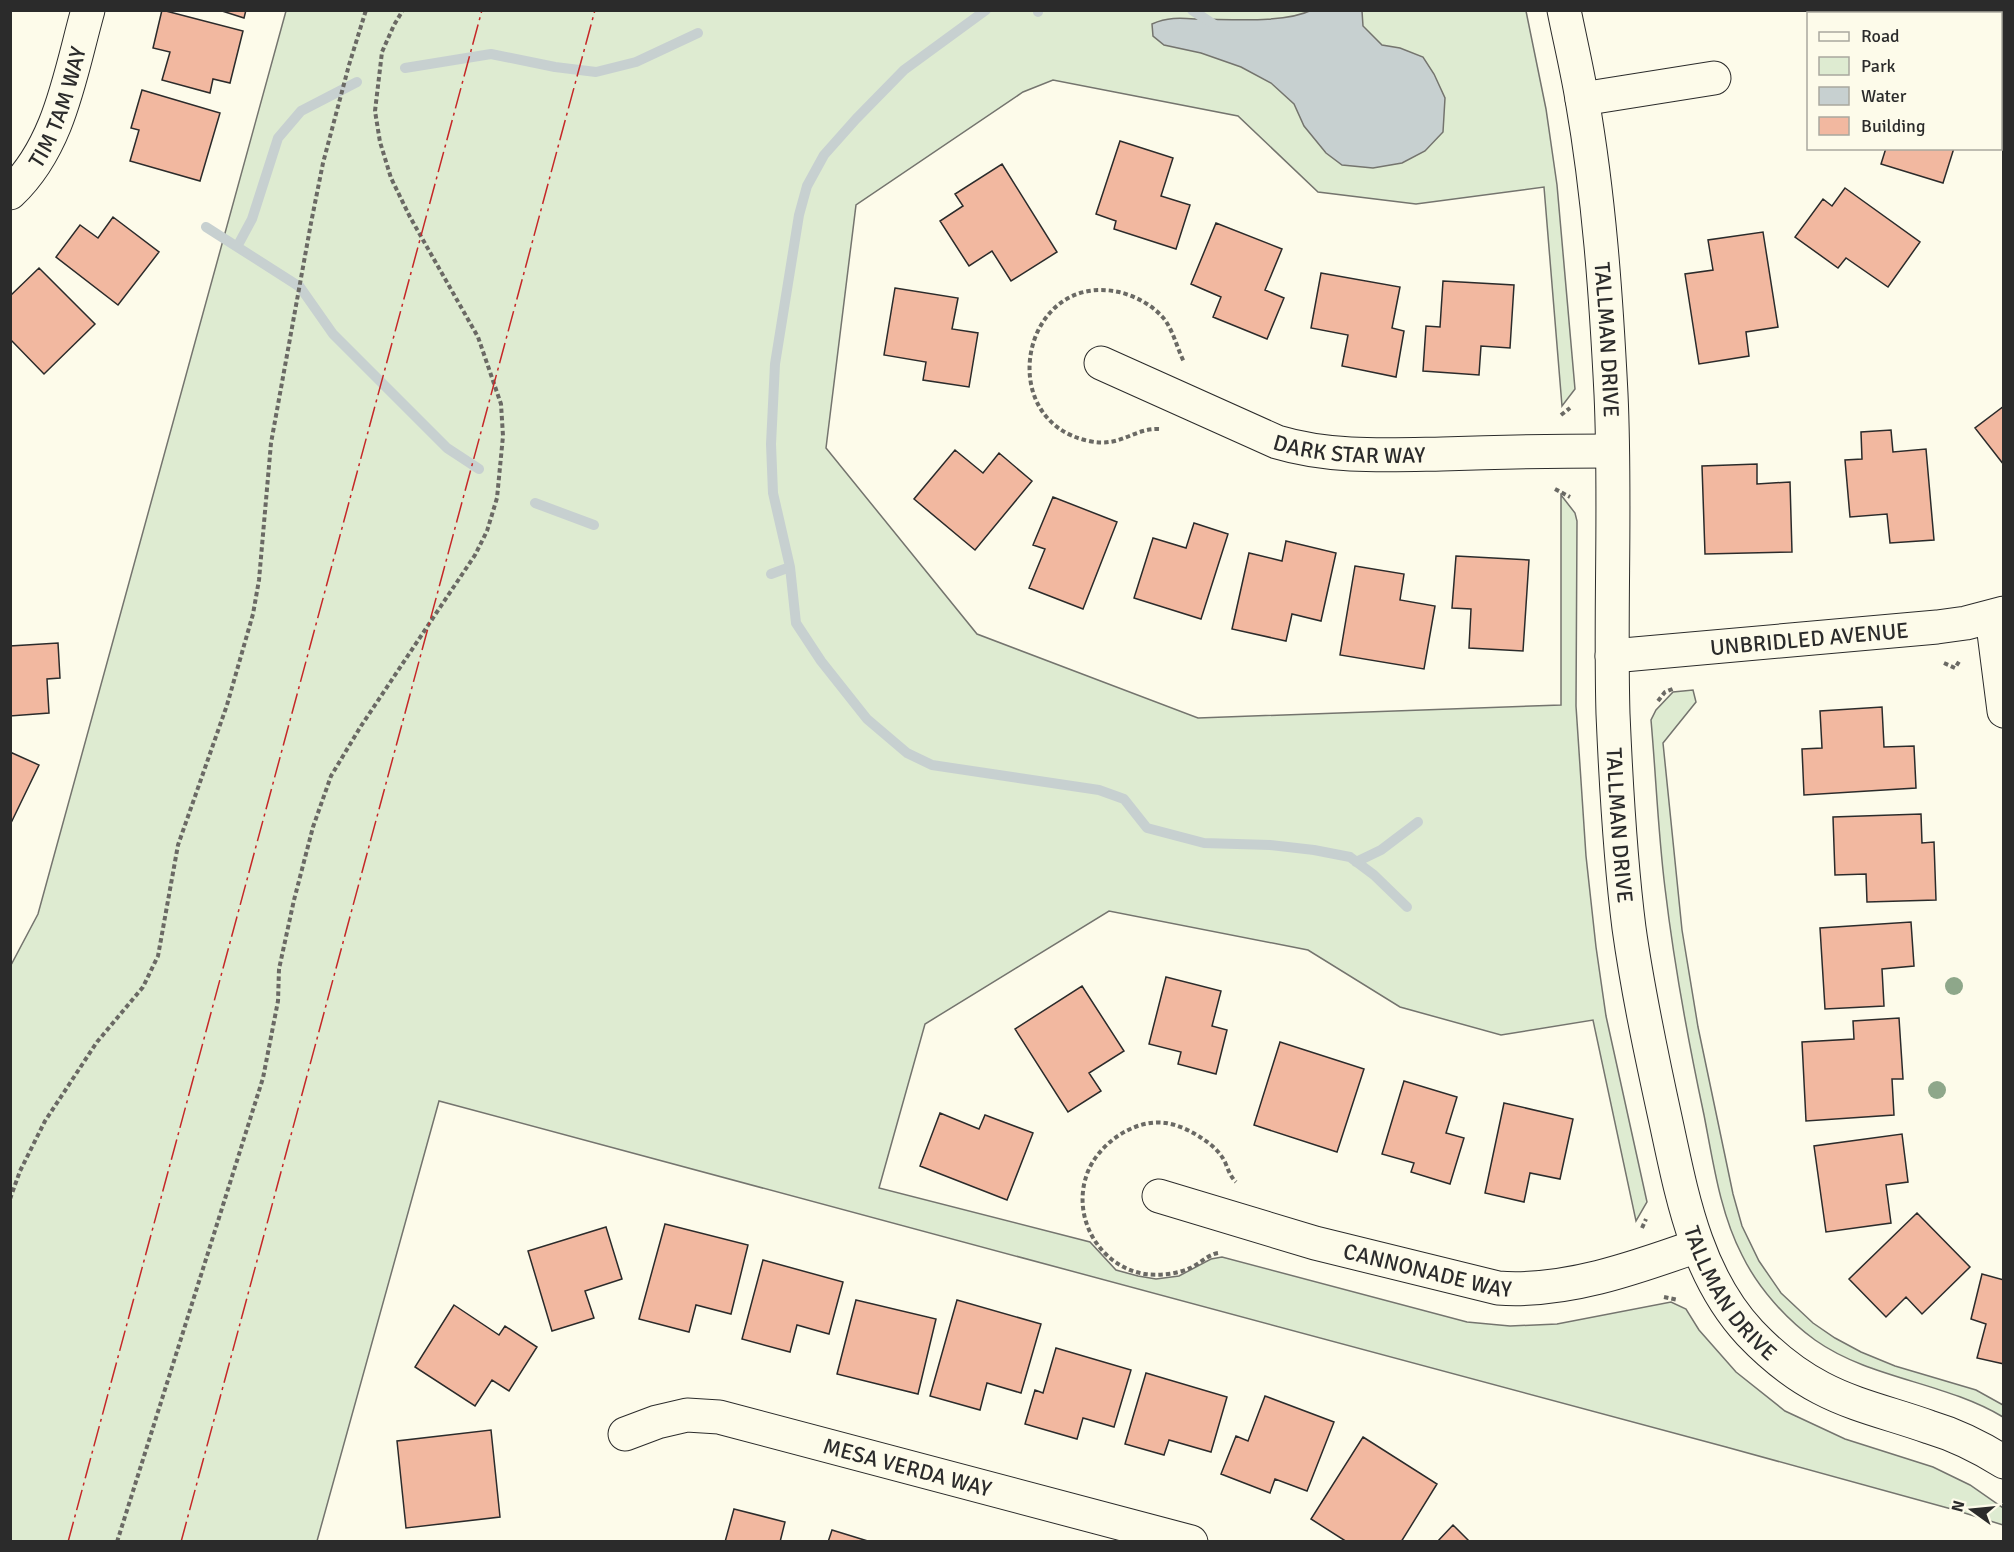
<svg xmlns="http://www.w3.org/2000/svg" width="2014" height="1552" font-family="Signika,sans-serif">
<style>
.green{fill:#deebd1;stroke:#74746e;stroke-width:1.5}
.water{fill:#c7d0d0;stroke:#74746e;stroke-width:1.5}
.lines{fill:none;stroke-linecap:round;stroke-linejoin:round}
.stream{stroke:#c7d0d0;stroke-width:10}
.building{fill:#f2b8a0;stroke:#2b2b2b;stroke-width:1.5}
.minor-casing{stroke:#2b2b2b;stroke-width:35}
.path{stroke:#6a6964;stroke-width:4;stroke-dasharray:4.5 3;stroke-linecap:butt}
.minor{stroke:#fdfbea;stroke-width:33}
.power{stroke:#c62828;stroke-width:1.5;stroke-dasharray:21 4.5 3 4.5;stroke-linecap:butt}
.tree{fill:#8ea78a}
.labels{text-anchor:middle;stroke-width:4.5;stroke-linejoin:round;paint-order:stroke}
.street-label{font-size:22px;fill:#2b2b2b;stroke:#fdfbea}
</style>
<rect width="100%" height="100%" fill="#fdfbea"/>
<!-- green -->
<path class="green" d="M 286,11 L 1526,11 L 1546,109 L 1557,185 L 1575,389 L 1562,406 L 1544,187 L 1416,204 L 1318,192 L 1238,116 L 1053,80 L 1023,92 L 856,205 L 826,448 L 977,634 L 1198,718 L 1561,705 L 1561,495 L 1575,513 L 1577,521 L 1576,706 L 1586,856 L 1596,947 L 1606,1016 L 1647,1202 L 1636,1221 L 1593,1020 L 1501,1035 L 1400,1007 L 1308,950 L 1109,911 L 925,1024 L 879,1188 L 1090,1242 L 1116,1270 L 1138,1276 L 1156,1279 L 1179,1276 L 1211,1259 L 1222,1257 L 1467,1322 L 1510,1326 L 1557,1324 L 1671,1302 L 1686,1309 L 1699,1330 L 1736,1372 L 1785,1411 L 1845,1439 L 1933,1467 L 1970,1485 L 2003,1508 L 2003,1525 L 1955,1510 L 1726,1447 L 439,1101 L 317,1541 L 11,1541 L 10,967 L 38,914 Z
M 1693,690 L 1696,702 L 1663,743 L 1682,930 L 1698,1027 L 1733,1194 L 1742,1226 L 1759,1261 L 1781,1293 L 1813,1323 L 1835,1338 L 1861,1352 L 1895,1366 L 1976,1390 L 2003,1405 L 2003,1417 C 1945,1382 1870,1379 1815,1340 C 1786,1319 1758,1288 1742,1255 C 1720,1213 1713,1161 1704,1115 C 1688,1040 1674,964 1665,888 C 1658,832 1656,776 1651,720 L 1656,710 L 1673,692 Z"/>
<!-- water -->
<path class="water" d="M 1312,10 L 1362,11 L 1363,26 L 1382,45 L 1400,48 L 1423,57 L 1434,74 L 1445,98 L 1443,132 L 1425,151 L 1402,163 L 1373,168 L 1342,165 L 1326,153 L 1304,126 L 1294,104 L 1271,83 L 1241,67 L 1201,53 L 1164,45 L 1153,36 L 1152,24 C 1168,17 1180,18 1197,19 C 1229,19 1283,24 1312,10 Z"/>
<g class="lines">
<!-- stream -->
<path class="stream" d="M 1038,10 L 1038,12
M 1192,10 L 1216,26
M 405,68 L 491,54 L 555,67 L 596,72 L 636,62 L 698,33
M 206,227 L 300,287 L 333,334 L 447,448 L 479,469
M 238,245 L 252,219 L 278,138 L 301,111 L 357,82
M 535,503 L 594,525
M 790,567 L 796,623 L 821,661 L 867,719 L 907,753 L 932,765 L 1099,790 L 1124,799 L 1147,828 L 1204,843 L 1270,845 L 1314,850 L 1350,857 L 1374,875 L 1407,907
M 771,574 L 790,567 L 773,493 L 771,444 L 775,364 L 799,215 L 807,186 L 824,155 L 856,119 L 904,70 L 986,10
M 1356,862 L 1381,850 L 1418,822"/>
</g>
<!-- building -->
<path class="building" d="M 162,10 L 243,31 L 230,83 L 213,79 L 210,93 L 162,80 L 170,52 L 153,48 Z
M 219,10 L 246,10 L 244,18 Z
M 1850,10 L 1919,10 L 1912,14 L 1851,14 Z
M 142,90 L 220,113 L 200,181 L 130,161 L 139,130 L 131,128 Z
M 1120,141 L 1173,158 L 1161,196 L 1190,205 L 1176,249 L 1114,229 L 1116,221 L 1096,214 Z
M 1886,148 L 1954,148 L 1943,183 L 1881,164 Z
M 1002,164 L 1057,252 L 1011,281 L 992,251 L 969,266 L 940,221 L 963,206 L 955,194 Z
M 1845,188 L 1920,242 L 1888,287 L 1846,258 L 1838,268 L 1795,237 L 1823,199 L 1832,206 Z
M 113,217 L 159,252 L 118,305 L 56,257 L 80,225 L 98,238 Z
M 1216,223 L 1282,249 L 1265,290 L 1284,298 L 1267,339 L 1213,317 L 1221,297 L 1191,284 Z
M 1763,232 L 1778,327 L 1746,332 L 1749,356 L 1699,364 L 1685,274 L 1713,270 L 1708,240 Z
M 39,268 L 95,324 L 44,374 L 10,339 L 10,296 Z
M 1321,273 L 1400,287 L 1392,328 L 1404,331 L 1396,377 L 1342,366 L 1348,335 L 1311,328 Z
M 1443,281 L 1514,285 L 1510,348 L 1481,346 L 1479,375 L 1423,371 L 1426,326 L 1440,327 Z
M 895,288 L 958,298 L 952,329 L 978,333 L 969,387 L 923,380 L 926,362 L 884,355 Z
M 2004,406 L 2004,465 L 1975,428 Z
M 1891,430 L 1893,452 L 1926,449 L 1934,540 L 1890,543 L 1887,514 L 1850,517 L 1845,460 L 1862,459 L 1861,432 Z
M 955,450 L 983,473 L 999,453 L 1032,481 L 975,550 L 914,499 Z
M 1757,464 L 1757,484 L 1790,482 L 1792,552 L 1705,554 L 1702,466 Z
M 1053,497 L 1117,522 L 1083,609 L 1029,588 L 1045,549 L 1033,545 Z
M 1194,523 L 1228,534 L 1201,619 L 1134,598 L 1153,538 L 1186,548 Z
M 1286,541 L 1336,553 L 1321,621 L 1292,614 L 1286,641 L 1232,629 L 1249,553 L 1282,561 Z
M 1456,556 L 1529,560 L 1523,651 L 1469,648 L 1471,609 L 1452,608 Z
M 1355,566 L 1404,574 L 1400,600 L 1435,606 L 1424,669 L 1340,655 Z
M 58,643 L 60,678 L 47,679 L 49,713 L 10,716 L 10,646 Z
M 1882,707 L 1884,747 L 1914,746 L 1916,788 L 1804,795 L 1802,749 L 1822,748 L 1820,711 Z
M 10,752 L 39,765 L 10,825 Z
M 1921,814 L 1922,843 L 1934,842 L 1936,900 L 1867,902 L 1866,874 L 1835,875 L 1833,817 Z
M 1911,922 L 1914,966 L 1882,969 L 1884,1006 L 1825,1009 L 1820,928 Z
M 1166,977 L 1221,991 L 1212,1026 L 1227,1030 L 1216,1074 L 1178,1064 L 1181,1052 L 1149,1044 Z
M 1082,986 L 1124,1051 L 1089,1073 L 1101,1091 L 1068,1112 L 1015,1029 Z
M 1899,1018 L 1903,1079 L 1892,1079 L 1894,1115 L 1806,1121 L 1802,1042 L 1854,1039 L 1853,1021 Z
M 1280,1042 L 1364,1069 L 1337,1152 L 1254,1125 Z
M 1404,1081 L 1457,1097 L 1446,1133 L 1464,1138 L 1450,1184 L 1411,1172 L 1414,1163 L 1382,1154 Z
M 1504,1103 L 1573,1119 L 1560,1179 L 1530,1173 L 1524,1202 L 1485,1193 Z
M 940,1113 L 979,1129 L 985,1115 L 1033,1133 L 1007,1200 L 920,1166 Z
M 1902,1134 L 1908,1182 L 1886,1185 L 1891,1223 L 1826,1232 L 1814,1146 Z
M 1917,1213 L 1970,1267 L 1922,1314 L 1906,1297 L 1886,1317 L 1849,1279 Z
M 665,1224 L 748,1245 L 731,1314 L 696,1305 L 689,1332 L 639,1319 Z
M 606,1227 L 622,1279 L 585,1291 L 594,1318 L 552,1331 L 528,1251 Z
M 763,1260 L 843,1282 L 829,1334 L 797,1325 L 790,1352 L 742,1339 Z
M 1982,1274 L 2004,1280 L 2004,1364 L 1977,1358 L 1986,1324 L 1971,1319 Z
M 856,1300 L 936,1319 L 918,1394 L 837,1374 Z
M 957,1300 L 1041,1324 L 1021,1393 L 987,1383 L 980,1410 L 930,1396 Z
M 454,1305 L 499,1335 L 505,1326 L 537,1347 L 509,1391 L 492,1380 L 475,1406 L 415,1367 Z
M 1056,1348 L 1131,1370 L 1114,1427 L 1083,1418 L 1077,1439 L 1025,1424 L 1035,1390 L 1043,1393 Z
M 1146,1373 L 1227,1397 L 1211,1452 L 1169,1440 L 1164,1455 L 1125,1444 Z
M 1265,1396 L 1334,1422 L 1307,1491 L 1275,1479 L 1270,1493 L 1221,1474 L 1236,1436 L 1248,1441 Z
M 491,1430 L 500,1517 L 406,1528 L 397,1441 Z
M 1363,1437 L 1437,1484 L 1401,1542 L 1347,1542 L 1311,1519 Z
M 734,1509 L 785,1522 L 780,1542 L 725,1542 Z
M 1453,1525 L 1470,1542 L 1437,1542 Z
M 832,1530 L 871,1542 L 828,1542 Z"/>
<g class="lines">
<defs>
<g id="minor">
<path id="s1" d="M 1564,10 C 1570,40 1577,69 1582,99 C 1599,196 1606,295 1611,394 C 1616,501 1610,608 1613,714 C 1616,785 1620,857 1629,928 C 1638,993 1652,1058 1666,1122 C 1682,1196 1696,1275 1750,1333 C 1771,1355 1794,1374 1821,1388 C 1855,1406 1893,1414 1929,1427 C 1956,1435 1980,1447 2004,1462"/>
<path d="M 1582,99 L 1714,78"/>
<path id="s2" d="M 10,193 C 60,146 70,74 88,10"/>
<path id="s3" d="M 1101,363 L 1277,442 C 1330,458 1386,455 1442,454 C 1498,452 1555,451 1612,451"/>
<path d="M 1992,617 L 2004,711"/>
<path id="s4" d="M 1612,656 L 1937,627 L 1966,623 L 2004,613"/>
<path id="s5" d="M 1159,1196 L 1315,1243 L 1498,1288 C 1565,1293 1635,1268 1697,1246"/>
<path id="s6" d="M 625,1434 L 657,1422 L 687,1415 L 719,1417 L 1191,1542"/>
</g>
</defs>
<!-- minor casing -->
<use href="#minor" class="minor-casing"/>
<!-- path -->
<path class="path" d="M 1561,415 L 1570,408
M 1159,429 C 1133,428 1121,448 1089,441 C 992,421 1022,271 1119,292 C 1136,296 1154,306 1165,320 C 1174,333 1177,348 1184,362
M 1555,489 L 1570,497
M 1944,663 L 1955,668 L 1960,660
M 1658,701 L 1665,692 L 1675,688
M 10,1199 L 20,1171 L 45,1121 L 97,1042 L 143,987 L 158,956 L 178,845 L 227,705 L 253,614 L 259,580 L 271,443 L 311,223 L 323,163 L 349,65 L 366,10
M 1642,1228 L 1646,1219
M 1218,1253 C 1207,1255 1200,1264 1190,1268 C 1178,1274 1159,1276 1145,1274 C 1100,1267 1071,1218 1087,1174 C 1097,1145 1134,1118 1166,1123 C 1179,1125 1193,1132 1203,1139 C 1212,1145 1220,1152 1225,1162 C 1228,1169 1230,1176 1236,1182
M 1664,1297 L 1678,1300
M 117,1542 L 263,1078 L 278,1001 L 279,969 L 294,900 L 313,827 L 331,776 L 361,726 L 475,555 L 487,531 L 497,498 L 503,436 L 501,404 L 478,337 L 410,217 L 391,178 L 380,142 L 375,111 L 382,52 L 394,25 L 403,10"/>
<!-- minor -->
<use href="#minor" class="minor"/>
<!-- power -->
<path class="power" d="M 68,1542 L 482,10
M 181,1542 L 595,10"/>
</g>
<!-- trees -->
<g class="tree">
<circle cx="1954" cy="986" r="9"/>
<circle cx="1937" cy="1090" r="9"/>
</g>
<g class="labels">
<!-- street labels -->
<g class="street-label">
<text dy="8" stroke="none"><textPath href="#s2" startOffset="100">TIM TAM WAY</textPath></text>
<text dy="8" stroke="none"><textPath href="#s1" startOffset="333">TALLMAN DRIVE</textPath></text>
<text dy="8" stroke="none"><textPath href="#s3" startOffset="266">DARK STAR WAY</textPath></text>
<text dy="8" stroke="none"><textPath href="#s4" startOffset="198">UNBRIDLED AVENUE</textPath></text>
<text dy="8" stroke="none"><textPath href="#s1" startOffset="819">TALLMAN DRIVE</textPath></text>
<text dy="8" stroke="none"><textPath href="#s5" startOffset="279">CANNONADE WAY</textPath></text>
<text dy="8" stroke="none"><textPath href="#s1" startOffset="1305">TALLMAN DRIVE</textPath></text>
<text dy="8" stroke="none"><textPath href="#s6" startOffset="292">MESA VERDA WAY</textPath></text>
</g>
</g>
<!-- border -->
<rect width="2014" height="1552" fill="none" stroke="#2b2b2b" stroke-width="24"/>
<!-- legend -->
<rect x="1807" y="12" width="195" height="138" fill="#fdfbea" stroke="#a9a89e" stroke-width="1.5"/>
<rect x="1819" y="32" width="30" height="9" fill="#fdfbea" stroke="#a9a89e" stroke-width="1.5"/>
<text x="1861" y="42" font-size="18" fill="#2b2b2b">Road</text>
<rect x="1819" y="57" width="30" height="18" fill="#deebd1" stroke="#a9a89e" stroke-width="1.5"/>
<text x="1861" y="72" font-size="18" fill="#2b2b2b">Park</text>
<rect x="1819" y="87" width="30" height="18" fill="#c7d0d0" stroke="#a9a89e" stroke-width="1.5"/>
<text x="1861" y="102" font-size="18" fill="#2b2b2b">Water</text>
<rect x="1819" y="117" width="30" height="18" fill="#f2b8a0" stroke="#a9a89e" stroke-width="1.5"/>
<text x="1861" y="132" font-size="18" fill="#2b2b2b">Building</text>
<!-- north arrow -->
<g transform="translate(1972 1510) rotate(285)" stroke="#fdfbea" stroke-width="4.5" paint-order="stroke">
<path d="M0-4.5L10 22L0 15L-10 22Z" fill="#2b2b2b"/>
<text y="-9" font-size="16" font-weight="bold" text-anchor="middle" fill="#2b2b2b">N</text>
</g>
</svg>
